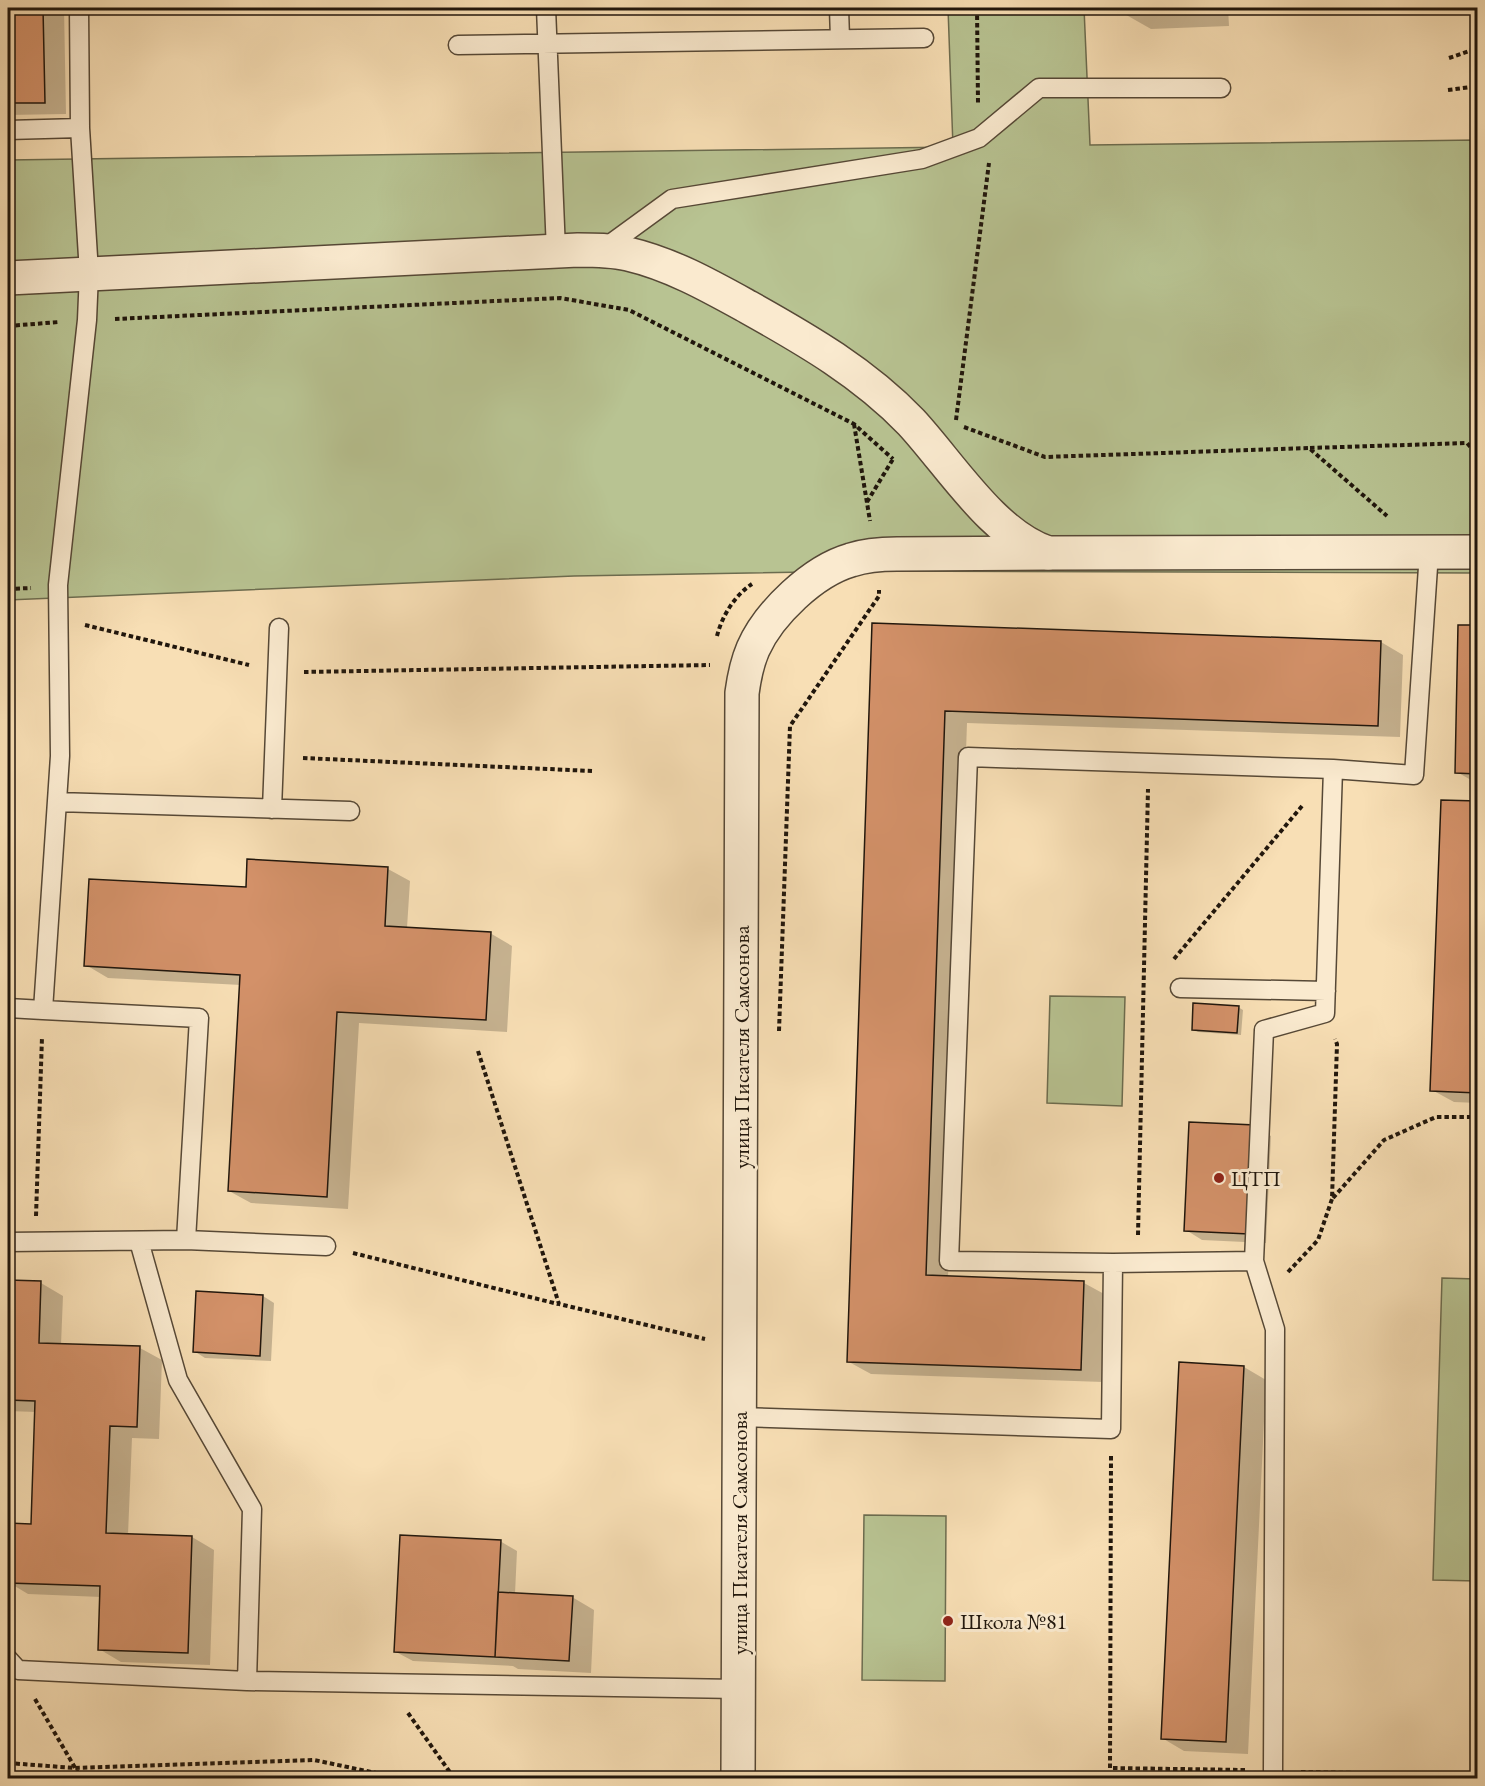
<svg xmlns="http://www.w3.org/2000/svg" width="1485" height="1786" font-family="'EB Garamond',serif">
<style>
.green{fill:#b8c392;stroke:#6c6c4f;stroke-width:1.5}
.shadow{fill:#0003}
.building{fill:#d39169;stroke:#20160c;stroke-width:1.5}
.lines{fill:none;stroke-linecap:round;stroke-linejoin:round}
.service-casing{stroke:#564836;stroke-width:21}
.minor-casing{stroke:#564836;stroke-width:36}
.tertiary-casing{stroke:#564836;stroke-width:36}
.path{stroke:#20160c;stroke-width:4;stroke-dasharray:4.5 3;stroke-linecap:butt}
.service{stroke:#faeacf;stroke-width:18}
.minor{stroke:#faeacf;stroke-width:33}
.tertiary{stroke:#faeacf;stroke-width:33}
.poi-dot{fill:#8f2418;stroke:#faeacf;stroke-width:2}
.labels{text-anchor:middle;stroke-width:6;stroke-linejoin:round;paint-order:stroke}
.street-label{font-size:22px;fill:#20160c;stroke:#faeacf}
.poi-label{font-size:22px;fill:#20160c;stroke:#faeacf;text-anchor:start}
</style>
<rect width="100%" height="100%" fill="#f8dfb5"/>
<filter id="stains"><feTurbulence type="fractalNoise" baseFrequency=".00333" numOctaves="4"/><feColorMatrix values="0 0 0 0 .2 0 0 0 0 .09 0 0 0 0 .02 0 0 0 .5 -.17"/></filter>
<radialGradient id="worn" r=".72"><stop offset=".6" stop-color="#630" stop-opacity="0"/><stop offset="1" stop-color="#630" stop-opacity=".3"/></radialGradient>
<!-- green -->
<path class="green" d="M 948,8 L 1084,8 L 1090,145 L 1477,140 L 1477,573 L 872,571 L 574,576 L 8,600 L 8,160 L 953,147 Z
M 1050,996 L 1125,997 L 1122,1106 L 1047,1103 Z
M 1442,1278 L 1477,1279 L 1477,1581 L 1433,1580 Z
M 864,1515 L 946,1516 L 945,1681 L 862,1680 Z"/>
<!-- shadow -->
<path class="shadow" d="M 8,8 L 64,8 L 66,114 L 8,115 Z
M 220,8 L 397,8 L 397,12 L 231,14 Z
M 1114,8 L 1228,8 L 1229,26 L 1151,29 Z
M 873,625 L 1381,642 L 1403,655 L 1400,737 L 967,723 L 948,1278 L 1084,1283 L 1106,1295 L 1103,1382 L 871,1374 L 849,1362 Z
M 1478,627 L 1478,784 L 1457,772 Z
M 1478,803 L 1478,1103 L 1454,1102 L 1432,1090 Z
M 388,869 L 410,881 L 407,928 L 490,933 L 512,946 L 507,1032 L 359,1023 L 348,1209 L 251,1203 L 229,1191 L 241,985 L 108,978 L 86,965 L 247,889 Z
M 1238,1007 L 1243,1010 L 1241,1035 L 1198,1032 L 1193,1029 Z
M 1254,1127 L 1271,1136 L 1266,1243 L 1202,1240 L 1186,1230 Z
M 8,1282 L 41,1283 L 63,1296 L 61,1345 L 140,1348 L 162,1360 L 159,1439 L 132,1438 L 128,1535 L 192,1537 L 214,1550 L 210,1665 L 121,1662 L 99,1649 L 101,1597 L 28,1594 L 8,1582 L 8,1525 L 32,1526 L 36,1412 L 8,1411 Z
M 197,1293 L 263,1296 L 274,1303 L 271,1361 L 205,1358 L 194,1351 Z
M 1244,1367 L 1266,1380 L 1248,1754 L 1184,1751 L 1162,1738 Z
M 500,1541 L 517,1551 L 515,1594 L 572,1597 L 594,1610 L 591,1673 L 518,1669 L 513,1666 L 413,1661 L 396,1652 Z"/>
<!-- building -->
<path class="building" d="M 8,8 L 43,8 L 45,103 L 8,103 Z
M 872,623 L 1381,641 L 1378,726 L 945,711 L 926,1275 L 1084,1281 L 1081,1370 L 847,1362 Z
M 1458,625 L 1478,625 L 1478,774 L 1455,773 Z
M 1441,800 L 1478,801 L 1478,1093 L 1430,1091 Z
M 247,859 L 388,867 L 385,926 L 491,932 L 486,1020 L 337,1012 L 327,1197 L 228,1191 L 240,975 L 84,966 L 89,879 L 246,887 Z
M 1193,1003 L 1239,1006 L 1237,1033 L 1192,1030 Z
M 1189,1122 L 1255,1125 L 1249,1234 L 1184,1231 Z
M 8,1280 L 41,1281 L 39,1343 L 140,1346 L 137,1427 L 110,1426 L 106,1533 L 192,1536 L 188,1653 L 98,1650 L 100,1586 L 8,1583 L 8,1523 L 31,1524 L 35,1401 L 8,1400 Z
M 196,1291 L 263,1295 L 260,1356 L 193,1352 Z
M 1179,1362 L 1244,1366 L 1226,1742 L 1161,1739 Z
M 400,1535 L 501,1540 L 495,1657 L 394,1652 Z
M 498,1592 L 573,1596 L 569,1661 L 495,1657 Z"/>
<g class="lines">
<defs>
<path id="service" d="M 79,8 L 80,128
M 546,8 L 556,251
M 839,8 L 840,39
M 458,45 L 924,38
M 8,130 L 80,128 L 89,273 L 87,320 L 58,585 L 60,756 L 43,1010 L 8,1008
M 602,250 L 672,199 L 922,159 L 979,138 L 1039,88 L 1221,88
M 57,802 L 350,811
M 272,809 L 279,628
M 1180,988 L 1326,991
M 43,1010 L 199,1018 L 186,1240
M 139,1241 L 178,1380 L 252,1509 L 247,1681
M 8,1242 L 186,1240 L 326,1246
M 1113,1263 L 1254,1261
M 739,1417 L 1111,1429 L 1113,1263 L 949,1261 L 968,757 L 1333,769 L 1414,775 L 1429,552
M 8,1659 L 18,1670 L 247,1681 L 738,1689
M 1273,1771 L 1275,1329 L 1254,1261 L 1264,1030 L 1325,1013 L 1333,769"/>
<path id="minor" d="M 738,1778 L 742,693 C 744,678 747,663 753,649 C 769,613 813,571 851,560 C 866,555 882,554 897,554 L 1048,553"/>
<path id="tertiary" d="M 8,278 L 578,250 C 595,250 611,250 628,254 C 671,264 710,286 748,307 C 807,340 864,373 911,422 C 950,464 993,535 1048,553 L 1478,552"/>
</defs>
<!-- service casing -->
<use href="#service" class="service-casing"/>
<!-- minor casing -->
<use href="#minor" class="minor-casing"/>
<!-- tertiary casing -->
<use href="#tertiary" class="tertiary-casing"/>
<!-- path -->
<path class="path" d="M 977,8 L 978,103
M 1449,58 L 1478,48
M 1448,90 L 1478,86
M 115,319 L 560,298 L 629,310 L 854,424 L 893,459
M 8,326 L 59,322
M 956,420 L 989,163
M 854,424 L 870,521
M 964,427 L 1045,457 L 1309,448 L 1387,516
M 1310,448 L 1467,443 L 1478,456
M 867,502 L 893,459
M 8,589 L 31,588
M 85,625 L 249,665
M 717,636 C 722,616 735,595 752,584
M 304,672 L 710,665
M 303,758 L 592,771
M 1174,959 L 1302,806
M 779,1031 L 790,726 L 879,596 L 879,590
M 478,1051 L 559,1304 L 705,1339
M 1333,1198 L 1384,1140 L 1436,1117 L 1478,1117
M 36,1216 L 42,1037
M 1138,1235 L 1148,789
M 353,1253 L 558,1304
M 1288,1272 L 1318,1240 L 1332,1199 L 1337,1044 L 1335,1039
M 1111,1456 L 1110,1768 L 1246,1770
M 35,1699 L 81,1778
M 408,1713 L 454,1778
M 8,1763 L 75,1768 L 314,1760 L 400,1778
M 1301,1772 L 1478,1775"/>
<!-- service -->
<use href="#service" class="service"/>
<!-- minor -->
<use href="#minor" class="minor"/>
<!-- tertiary -->
<use href="#tertiary" class="tertiary"/>
</g>
<!-- markers -->
<g class="poi-dot">
<circle cx="1219" cy="1178" r="6"/>
<circle cx="948" cy="1621" r="6"/>
</g>
<g class="labels">
<!-- street labels -->
<g class="street-label">
<text transform="translate(741 1047) rotate(-90)" y="8">улица Писателя Самсонова</text>
<text transform="translate(739 1533) rotate(-90)" y="8">улица Писателя Самсонова</text>
</g>
<!-- poi labels -->
<g class="poi-label">
<text x="1231" y="1186">ЦТП</text>
<text x="960" y="1629">Школа №81</text>
</g>
</g>
<!-- margin -->
<rect width="1485" height="1786" fill="none" stroke="#f8dfb5" stroke-width="30"/>
<rect x="9" y="9" width="1467" height="1768" fill="none" stroke="#20160c" stroke-width="3"/>
<rect x="15" y="15" width="1455" height="1756" fill="none" stroke="#20160c" stroke-width="1.5"/>
<rect width="100%" height="100%" filter="url(#stains)"/>
<rect width="100%" height="100%" fill="url(#worn)"/>
</svg>
